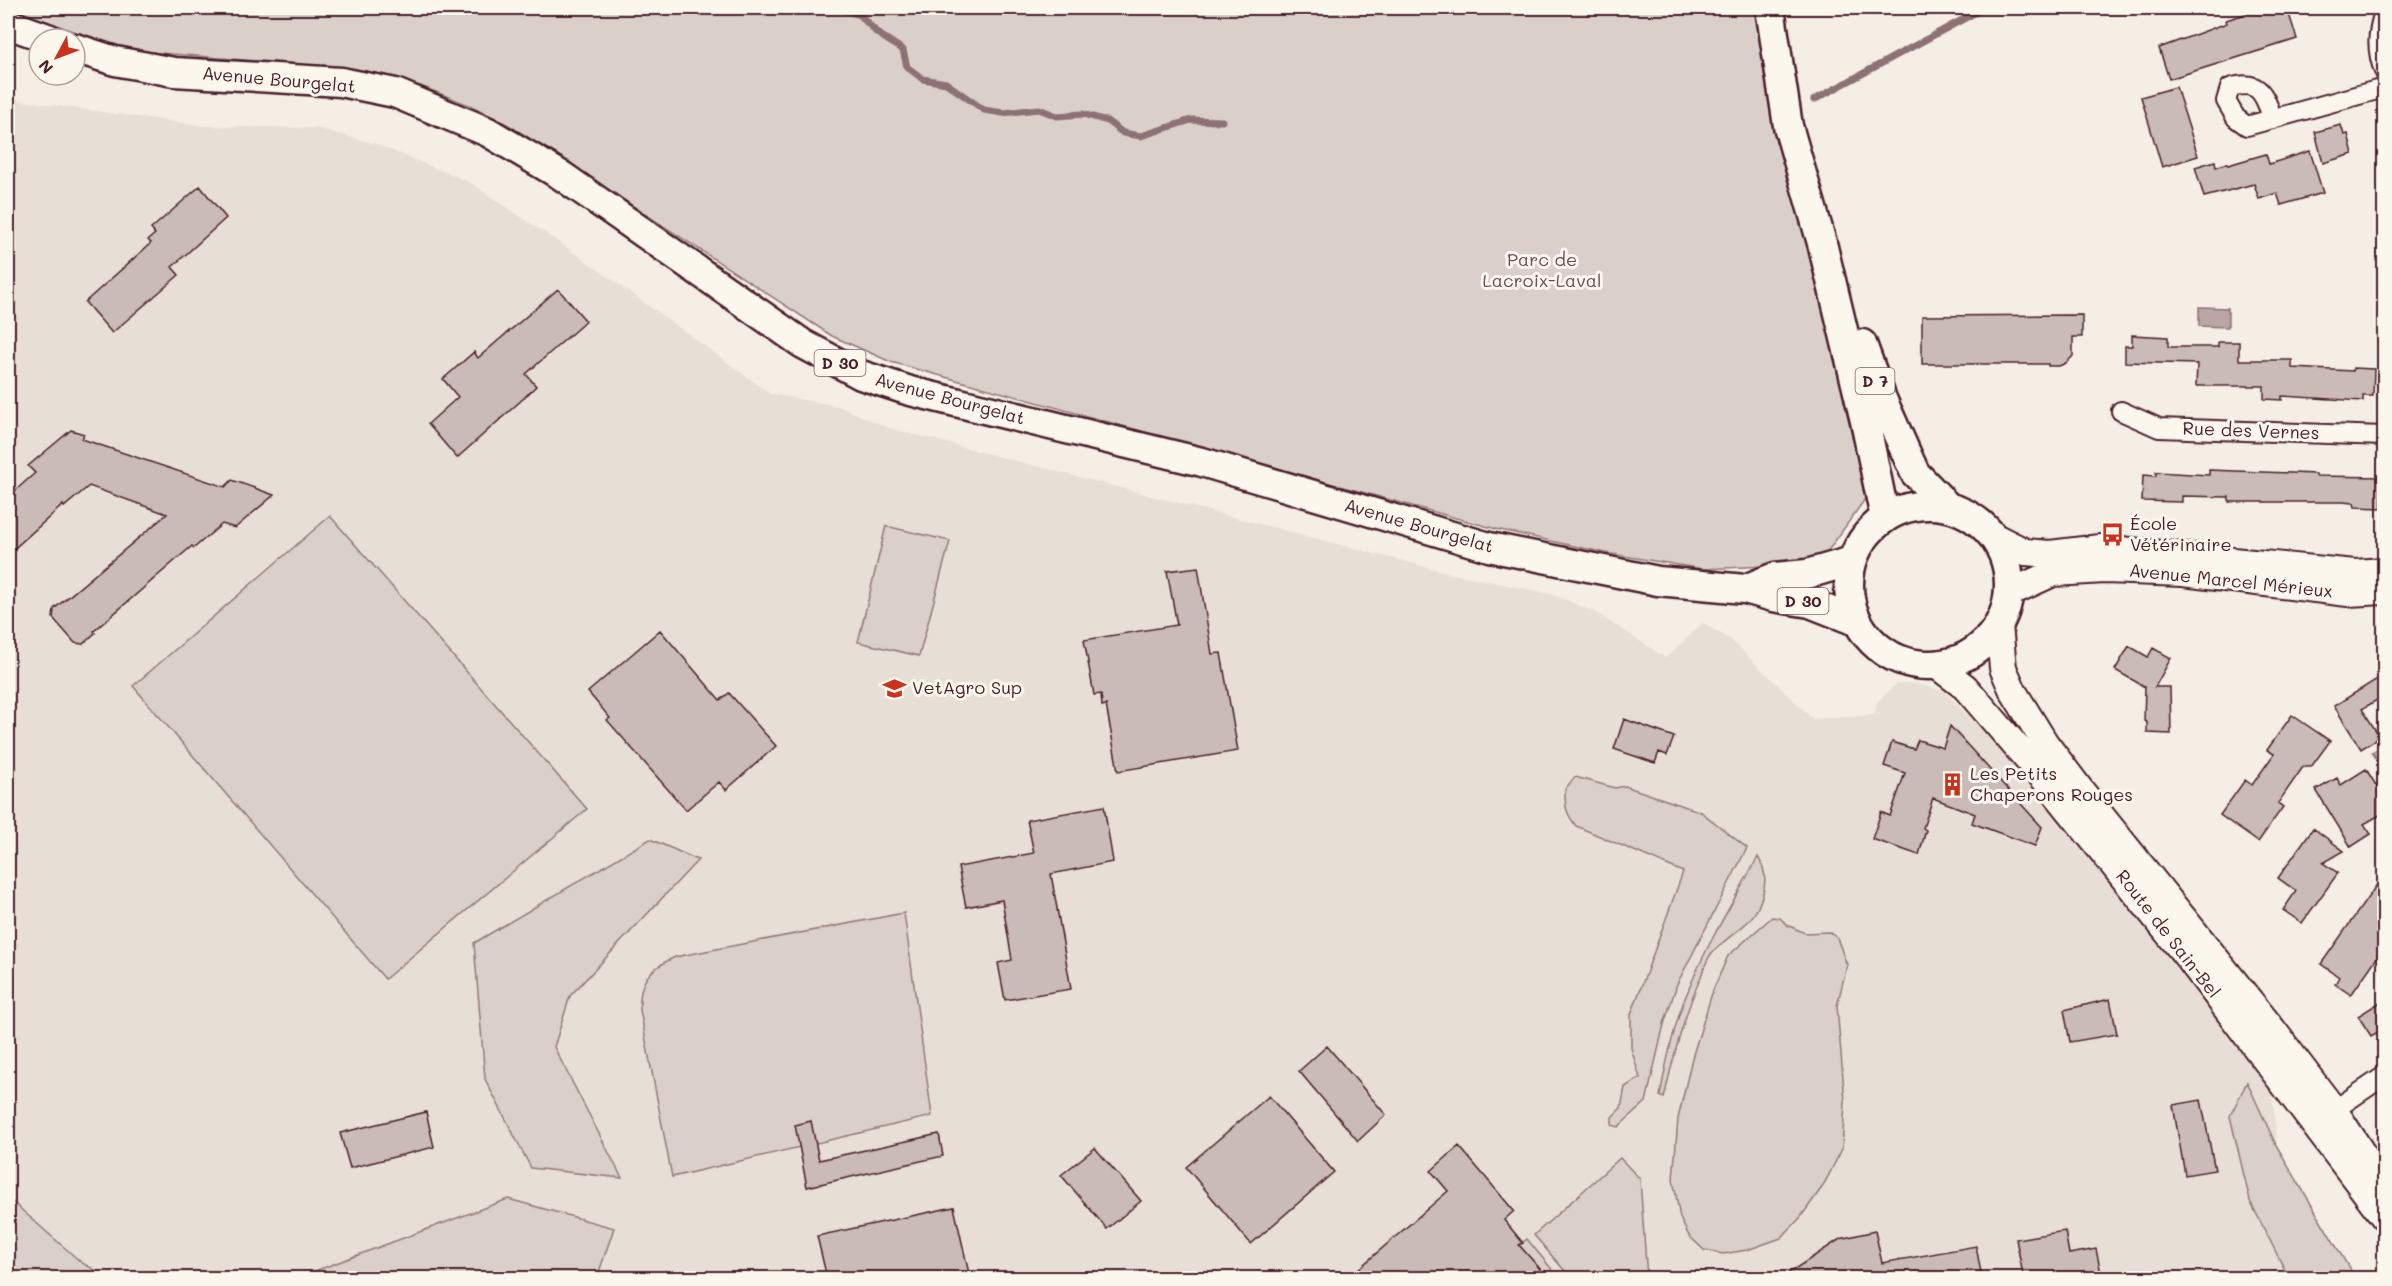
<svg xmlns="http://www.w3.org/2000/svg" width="2392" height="1286" font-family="Mali,sans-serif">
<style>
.built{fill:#e7dfd6}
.green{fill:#dbd0c9;stroke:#92787a;stroke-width:1.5}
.water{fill:#baa7a5;stroke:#8d7174;stroke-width:1.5}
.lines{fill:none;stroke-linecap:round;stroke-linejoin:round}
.stream{stroke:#8d7174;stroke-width:7}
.building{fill:#cabbb6;stroke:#4a1f2b;stroke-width:1.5}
.minor-casing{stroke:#4a1f2b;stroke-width:22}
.secondary-casing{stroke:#4a1f2b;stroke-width:30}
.primary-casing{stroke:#4a1f2b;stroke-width:33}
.minor{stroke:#fbf7ec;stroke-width:18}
.secondary{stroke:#fbf7ec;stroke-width:26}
.primary{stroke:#fbf7ec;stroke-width:28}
.labels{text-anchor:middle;stroke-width:6;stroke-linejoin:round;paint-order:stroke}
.shield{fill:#fbf7ec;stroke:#7f6065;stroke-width:1.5}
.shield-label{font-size:16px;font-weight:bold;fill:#4a1f2b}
.street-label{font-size:18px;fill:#4a1f2b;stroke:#fbf7ec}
.park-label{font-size:18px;fill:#6e4b52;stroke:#fbf7ec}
.poi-label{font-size:18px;fill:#4a1f2b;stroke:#fbf7ec;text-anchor:start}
</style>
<rect width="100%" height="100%" fill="#f4eee4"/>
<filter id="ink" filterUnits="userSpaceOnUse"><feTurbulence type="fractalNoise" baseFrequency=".0167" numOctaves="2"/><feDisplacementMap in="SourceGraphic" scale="12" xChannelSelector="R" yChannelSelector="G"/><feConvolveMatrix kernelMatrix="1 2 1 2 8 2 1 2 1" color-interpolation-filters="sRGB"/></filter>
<g filter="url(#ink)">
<!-- built -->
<path class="built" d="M 8,99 L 204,126 L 316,128 L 376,144 L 469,182 L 582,258 L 771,394 L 838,406 L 889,428 L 1449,573 L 1551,594 L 1595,612 L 1666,658 L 1703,623 L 1731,640 L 1813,719 L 1874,715 L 1878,701 L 1897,684 L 1913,683 L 1944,691 L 1986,734 L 2232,1023 L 2271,1083 L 2279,1166 L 2321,1278 L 8,1278 Z"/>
<!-- green -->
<path class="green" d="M 10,8 L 1761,8 L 1810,249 L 1851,423 L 1865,499 L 1825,555 L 1786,565 L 1703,569 L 1606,553 L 1496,529 L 891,362 L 832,336 L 512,127 L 474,107 L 421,86 L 355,69 L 149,52 L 106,43 Z
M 330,516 L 587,809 L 385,979 L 133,686 Z
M 886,526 L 950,541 L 919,656 L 858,642 Z
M 1575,777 L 1615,788 L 1625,786 L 1701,812 L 1747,848 L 1677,984 L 1664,1024 L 1646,1102 L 1618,1127 L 1612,1125 L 1612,1117 L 1621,1108 L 1625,1087 L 1640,1078 L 1631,1048 L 1631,1015 L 1683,872 L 1576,826 C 1565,812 1565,806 1565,789 Z
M 650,839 L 698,860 L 570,996 L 554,1047 L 622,1178 L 531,1168 L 485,1079 L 474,943 Z
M 1758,857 C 1768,874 1766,887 1759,905 C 1751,926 1725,937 1711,954 C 1706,961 1703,971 1700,979 C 1683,1018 1673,1057 1664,1098 L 1660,1096 C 1667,1058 1675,1019 1691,984 C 1709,940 1735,899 1758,857 Z
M 904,913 L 932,1116 L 672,1177 L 640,1010 C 638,981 649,969 675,957 Z
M 1772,917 L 1780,918 L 1787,925 L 1805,933 L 1829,932 L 1837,938 L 1847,965 L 1837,1006 L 1845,1102 L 1842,1149 L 1823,1186 L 1800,1218 L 1781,1238 L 1747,1250 L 1723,1254 L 1704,1250 L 1689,1236 L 1680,1218 L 1673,1179 L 1678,1119 L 1692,1058 L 1713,990 L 1728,956 Z
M 2247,1082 L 2276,1145 L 2355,1278 L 2289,1278 L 2250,1201 L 2230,1116 Z
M 1620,1158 L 1640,1179 L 1647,1278 L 1571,1278 L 1534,1235 Z
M 8,1198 L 82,1263 L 110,1278 L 8,1278 Z
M 508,1199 L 614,1228 L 597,1278 L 296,1278 Z
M 1527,1239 L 1559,1278 L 1548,1278 L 1519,1245 Z"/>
<!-- water -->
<path class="water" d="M 2199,307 L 2228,308 L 2228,327 L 2199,326 Z
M 2384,745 L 2384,767 L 2381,766 L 2372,752 Z"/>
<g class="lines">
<!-- stream -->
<path class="stream" d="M 837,8 L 860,15 L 877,33 L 903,50 L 907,67 L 923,79 L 946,83 L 984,110 L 1003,113 L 1039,109 L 1057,116 L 1083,114 L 1107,121 L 1123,133 L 1141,136 L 1191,120 L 1222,121
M 1814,100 L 1984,8"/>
</g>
<!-- building -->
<path class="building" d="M 2265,8 L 2287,8 L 2297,39 L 2169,79 L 2159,48 L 2227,23 L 2226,20 Z
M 2176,87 L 2198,156 L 2162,167 L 2141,97 Z
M 2341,125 L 2344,135 L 2348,134 L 2353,154 L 2323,163 L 2315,132 Z
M 2310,151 L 2323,193 L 2281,205 L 2277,193 L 2259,199 L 2254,184 L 2204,197 L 2195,167 L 2215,161 L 2216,167 L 2227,163 L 2228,165 L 2266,154 L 2269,164 Z
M 200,186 L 226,218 L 172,267 L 179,275 L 112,333 L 85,302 L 151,243 L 148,240 L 155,234 L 151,229 Z
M 558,289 L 586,321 L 526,374 L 536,386 L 524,398 L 457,458 L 428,424 L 458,397 L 443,379 L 474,352 L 478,358 Z
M 2082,315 L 2082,337 L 2073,337 L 2073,356 L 2066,363 L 2059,366 L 2048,366 L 2048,364 L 1922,364 L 1922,316 Z
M 2132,335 L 2168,337 L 2168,347 L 2218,347 L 2218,342 L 2239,342 L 2239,360 L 2292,360 L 2292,368 L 2353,371 L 2353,368 L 2374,369 L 2373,396 L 2363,396 L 2363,401 L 2282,396 L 2282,400 L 2264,399 L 2264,386 L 2196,386 L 2197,364 L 2125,362 L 2125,346 L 2132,346 Z
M 71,430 L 84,434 L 82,439 L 225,487 L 232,480 L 274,495 L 235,528 L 222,524 L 194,548 L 192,546 L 94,631 L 95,633 L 83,644 L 75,643 L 53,618 L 54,609 L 167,514 L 89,486 L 64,507 L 63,505 L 8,554 L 8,497 L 35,473 L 28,466 Z
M 2209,470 L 2316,474 L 2316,476 L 2381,477 L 2382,508 L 2355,507 L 2354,503 L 2342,502 L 2229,502 L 2229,497 L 2182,496 L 2182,502 L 2142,501 L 2143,475 L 2156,476 L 2156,472 L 2209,475 Z
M 1198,567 L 1212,654 L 1221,653 L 1238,751 L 1118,771 L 1106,705 L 1102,706 L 1101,694 L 1094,695 L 1084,640 L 1177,625 L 1167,571 Z
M 660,630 L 720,700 L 729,693 L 776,746 L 726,790 L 719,782 L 686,810 L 607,720 L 610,718 L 588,692 Z
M 2129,646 L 2148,657 L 2153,648 L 2171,658 L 2155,687 L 2170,687 L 2171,734 L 2147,733 L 2147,722 L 2144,721 L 2145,687 L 2115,670 Z
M 2385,674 L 2385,695 L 2362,709 L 2380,737 L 2361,749 L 2334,706 Z
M 2292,715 L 2330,741 L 2311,767 L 2303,767 L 2278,803 L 2283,807 L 2258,842 L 2220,815 L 2245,780 L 2252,785 L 2274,754 L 2267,750 Z
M 1624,719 L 1674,737 L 1667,755 L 1659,752 L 1655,763 L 1614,749 Z
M 1950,726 L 2042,827 L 2035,846 L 1972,823 L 1975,814 L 1933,798 L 1923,828 L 1926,830 L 1919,855 L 1872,839 L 1881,812 L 1890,816 L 1905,773 L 1884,766 L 1892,742 L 1914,749 L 1918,740 L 1943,748 Z
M 2366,769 L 2385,800 L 2385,812 L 2364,824 L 2371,834 L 2351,847 L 2316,790 L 2337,778 L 2341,785 Z
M 1104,806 L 1113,862 L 1051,874 L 1071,989 L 1005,1000 L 998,963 L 1012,960 L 1002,900 L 966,907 L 958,867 L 1034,853 L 1027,820 Z
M 2313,828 L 2344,851 L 2323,863 L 2338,873 L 2302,923 L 2283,910 L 2296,891 L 2278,878 Z
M 2385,873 L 2385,946 L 2351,995 L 2335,984 L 2339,977 L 2321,964 Z
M 2110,999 L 2117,1034 L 2070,1042 L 2064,1010 Z
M 2385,999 L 2385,1028 L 2371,1036 L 2358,1016 Z
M 1327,1046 L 1386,1115 L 1358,1141 L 1299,1071 Z
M 1269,1096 L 1334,1172 L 1251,1244 L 1186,1167 Z
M 2201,1100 L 2215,1170 L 2185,1175 L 2173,1105 Z
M 426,1112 L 434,1147 L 350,1168 L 340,1133 Z
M 811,1121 L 819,1160 L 939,1134 L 943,1156 L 807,1187 L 795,1125 Z
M 1459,1146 L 1514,1211 L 1504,1220 L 1523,1243 L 1519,1245 L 1548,1278 L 1348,1278 L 1448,1191 L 1431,1171 Z
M 1095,1148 L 1141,1201 L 1107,1229 L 1061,1175 Z
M 954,1207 L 970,1278 L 827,1278 L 817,1236 Z
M 1875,1231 L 1882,1263 L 1976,1246 L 1982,1278 L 1781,1278 L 1840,1239 Z
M 2065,1231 L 2069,1254 L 2096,1249 L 2102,1278 L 2031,1278 L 2030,1274 L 2023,1275 L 2016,1239 Z"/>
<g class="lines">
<defs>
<path id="minor" d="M 2384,12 C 2377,33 2376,50 2384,71
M 2273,119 C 2264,95 2260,78 2230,88 L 2226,101 L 2236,118 L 2247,126 L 2384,88
M 2121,411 L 2159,428 L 2384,436
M 2322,1109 L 2334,1110 L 2384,1076"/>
<path id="secondary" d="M 1993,536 L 2025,552 L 2050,554 L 2100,548 L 2355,573 L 2384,571
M 2009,593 L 2053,573 L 2105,570 L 2183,573 L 2348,593 L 2384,591
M 1999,625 L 2003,668 L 2013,691 L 2045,743 L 2082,792 L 2273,1030 L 2334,1110 L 2384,1187
M 1936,665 L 1965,687 L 2046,781 L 2189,959 L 2384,1217"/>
<path id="primary" d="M 1770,8 L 1788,126 L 1822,243 L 1865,421 L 1885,518
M 8,24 L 50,39
M 75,48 L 115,61 L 174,72 L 341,82 L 395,93 L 488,132 L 562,176 L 803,344 L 861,375 L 910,391 L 1202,462 L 1489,547 L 1658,581 L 1745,589 L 1773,597 L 1810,603 L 1858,622
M 1862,344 L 1882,399 L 1915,473 L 1948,507
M1849 585a80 80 0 1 1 160 0a80 80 0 1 1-160 0Z
M 1745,589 L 1775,577 L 1807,574 L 1852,561"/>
</defs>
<!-- minor casing -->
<use href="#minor" class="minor-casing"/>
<!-- secondary casing -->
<use href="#secondary" class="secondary-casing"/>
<!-- primary casing -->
<use href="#primary" class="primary-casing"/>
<!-- minor -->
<use href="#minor" class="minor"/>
<!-- secondary -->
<use href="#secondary" class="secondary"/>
<!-- primary -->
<use href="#primary" class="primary"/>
</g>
</g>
<!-- icons -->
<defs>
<symbol id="bus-bare" viewBox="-9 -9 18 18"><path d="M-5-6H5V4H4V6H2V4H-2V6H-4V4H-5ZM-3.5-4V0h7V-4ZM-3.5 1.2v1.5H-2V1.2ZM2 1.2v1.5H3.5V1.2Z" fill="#c8321e" stroke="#fbf7ec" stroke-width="2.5" paint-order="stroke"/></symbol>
<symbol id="university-bare" viewBox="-9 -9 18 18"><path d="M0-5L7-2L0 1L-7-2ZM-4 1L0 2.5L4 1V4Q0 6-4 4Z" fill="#c8321e" stroke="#fbf7ec" stroke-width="2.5" paint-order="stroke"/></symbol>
<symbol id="building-bare" viewBox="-9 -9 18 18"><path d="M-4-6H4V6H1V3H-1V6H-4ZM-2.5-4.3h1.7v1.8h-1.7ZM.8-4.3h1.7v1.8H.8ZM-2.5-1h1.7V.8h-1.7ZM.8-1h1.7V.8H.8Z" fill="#c8321e" stroke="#fbf7ec" stroke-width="2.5" paint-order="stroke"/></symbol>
</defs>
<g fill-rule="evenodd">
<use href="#bus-bare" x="2096" y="518" width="33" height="33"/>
<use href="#university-bare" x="878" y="672" width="33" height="33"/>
<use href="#building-bare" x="1936" y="768" width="33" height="33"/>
</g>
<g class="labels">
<!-- shield labels -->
<g class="shield">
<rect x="814.5" y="350" width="51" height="26" rx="4.5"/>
<rect x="1855.5" y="368" width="39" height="26" rx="4.5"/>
<rect x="1777.5" y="588" width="51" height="26" rx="4.5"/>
</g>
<g class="shield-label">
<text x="840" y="369">D 30</text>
<text x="1875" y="387">D 7</text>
<text x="1803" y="607">D 30</text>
</g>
<!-- street labels -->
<g class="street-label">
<text transform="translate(279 80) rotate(5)" y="6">Avenue Bourgelat</text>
<text transform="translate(950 399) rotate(15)" y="6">Avenue Bourgelat</text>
<text transform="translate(2251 431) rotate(2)" y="6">Rue des Vernes</text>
<text transform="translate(1419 526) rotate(16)" y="6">Avenue Bourgelat</text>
<text transform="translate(2231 581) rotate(6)" y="6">Avenue Marcel Mérieux</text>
<text transform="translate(2168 934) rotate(52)" y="6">Route de Sain-Bel</text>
</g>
<!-- park labels -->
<g class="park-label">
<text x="1542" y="266">Parc de<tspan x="1542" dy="21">Lacroix-Laval</tspan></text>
</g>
<!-- poi labels -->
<g class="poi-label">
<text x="2130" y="530">École<tspan x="2130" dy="21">Vétérinaire</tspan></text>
<text x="912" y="694">VetAgro Sup</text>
<text x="1970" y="780">Les Petits<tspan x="1970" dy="21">Chaperons Rouges</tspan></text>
</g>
</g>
<!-- margin -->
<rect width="2392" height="1286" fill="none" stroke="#fbf7ec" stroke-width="30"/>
<rect x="15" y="15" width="2362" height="1256" fill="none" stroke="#4a1f2b" stroke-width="2" filter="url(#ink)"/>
<!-- north arrow -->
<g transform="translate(57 57) rotate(229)"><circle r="28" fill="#fbf7ec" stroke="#b4a19f" stroke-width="1.5"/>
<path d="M0-4.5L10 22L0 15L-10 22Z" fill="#c8321e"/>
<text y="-9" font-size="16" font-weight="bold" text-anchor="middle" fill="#4a1f2b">N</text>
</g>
</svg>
